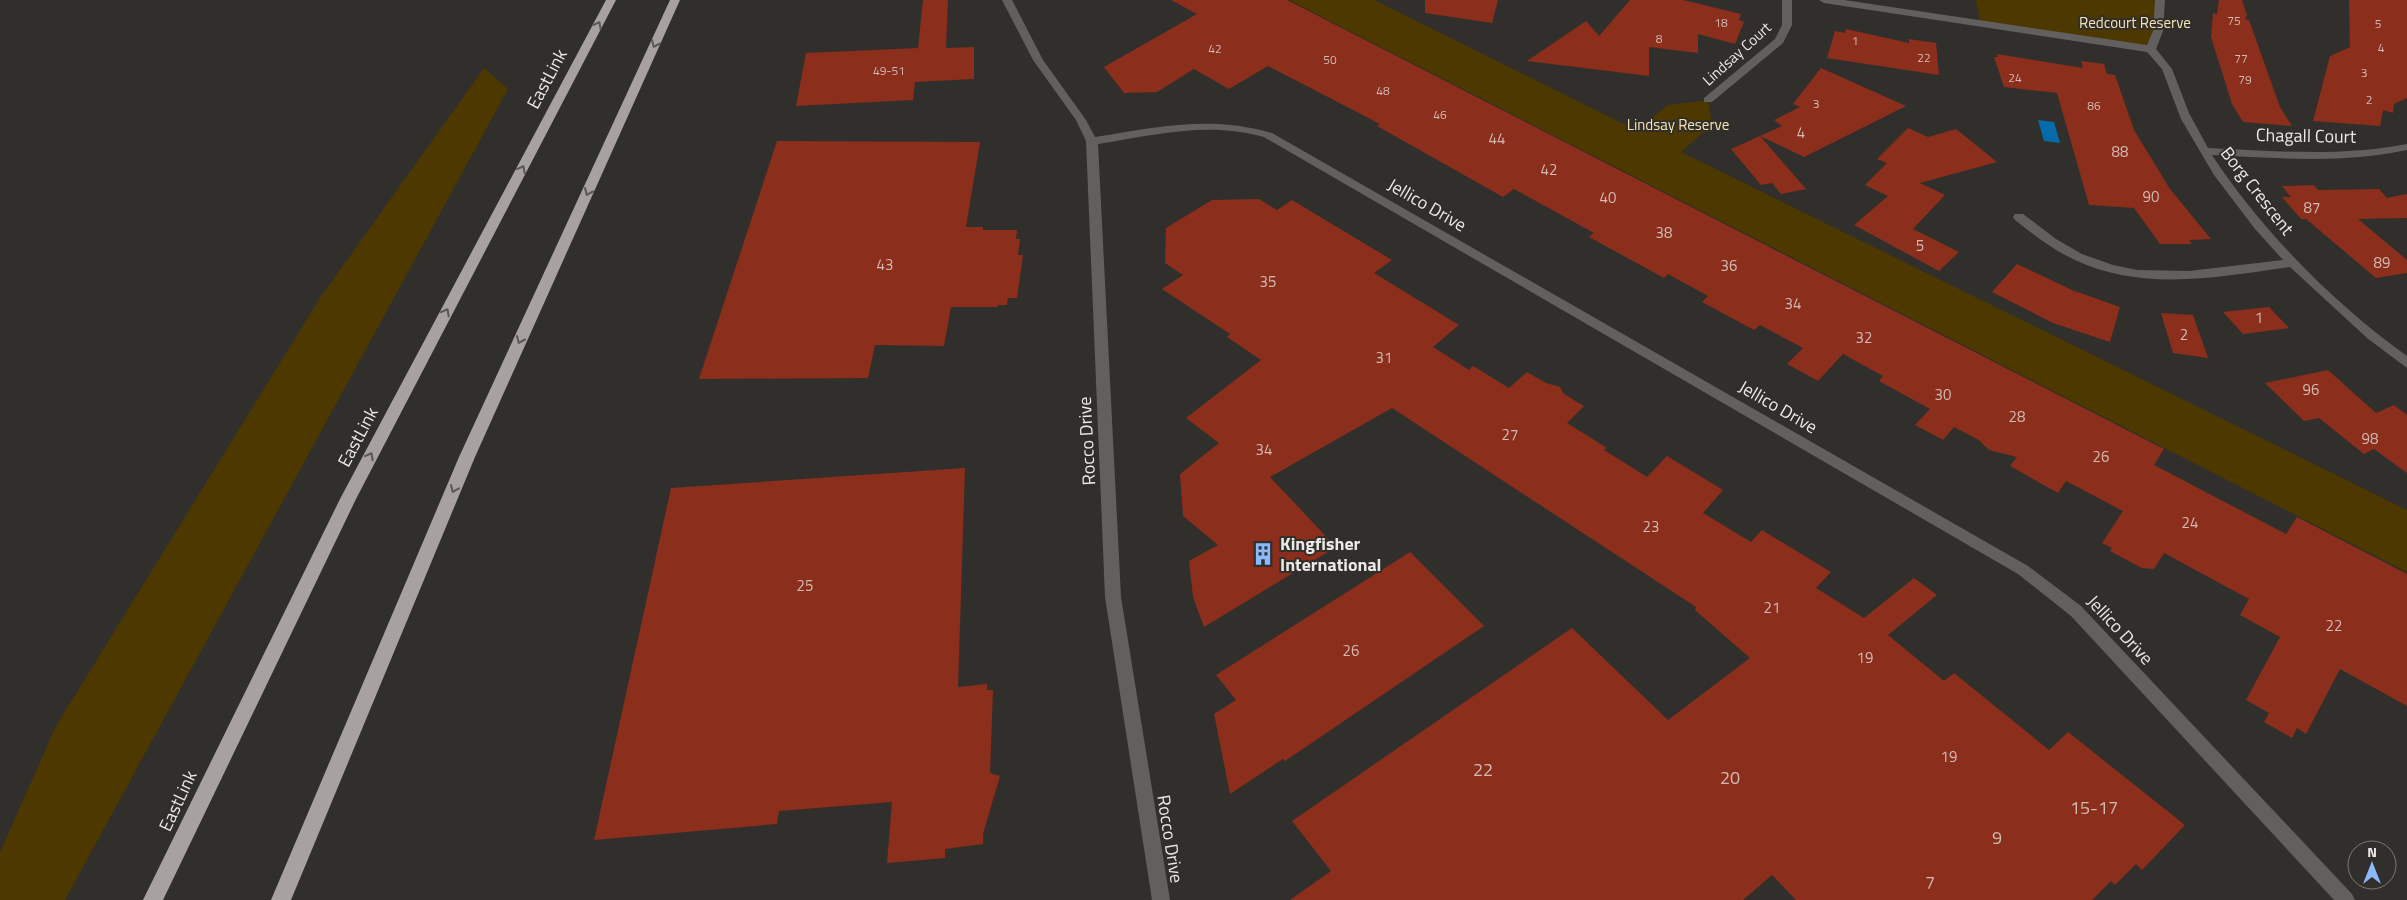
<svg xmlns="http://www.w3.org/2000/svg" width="2407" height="900" font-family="'Titillium Web',sans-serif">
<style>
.green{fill:#4d3800}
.water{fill:#056bab}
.building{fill:#8b2e1c}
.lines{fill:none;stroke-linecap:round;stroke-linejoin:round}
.minor{fill:#62605f;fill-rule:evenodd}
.motorway{fill:#a7a1a0;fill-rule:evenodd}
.oneway{stroke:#5a5754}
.labels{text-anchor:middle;stroke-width:4;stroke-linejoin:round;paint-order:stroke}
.far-number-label{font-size:12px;fill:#d2bab4}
.far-park-label{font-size:15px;fill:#f6e1b3;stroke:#312f2b}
.far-street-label{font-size:15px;fill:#eae9e6;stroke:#312f2b}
.number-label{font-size:15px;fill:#d2bab4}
.street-label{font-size:18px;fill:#eae9e6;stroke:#312f2b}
.poi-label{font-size:18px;font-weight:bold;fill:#eae9e6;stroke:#312f2b;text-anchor:start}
.near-number-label{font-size:18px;fill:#d2bab4}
</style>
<rect width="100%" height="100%" fill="#312f2b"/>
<!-- green -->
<path class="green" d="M 1289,0 L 1374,0 L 1636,130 L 1668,105 L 1708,100 L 1712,125 L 1681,152 L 2407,510 L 2407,572 Z
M 1976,0 L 2160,0 L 2151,49 L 1980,23 Z
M 484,68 L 508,89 L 65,900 L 0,900 L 0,852 L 56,726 L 320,298 Z"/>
<!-- water -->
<path class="water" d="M 2038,120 L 2054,122 L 2060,143 L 2044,141 Z"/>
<!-- building -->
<path class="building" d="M 923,0 L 948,0 L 946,48 L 974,47 L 974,79 L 915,82 L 913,100 L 796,106 L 806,53 L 918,48 Z
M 1171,0 L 1287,0 L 2164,449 L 2154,465 L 2286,534 L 2297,517 L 2407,574 L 2407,706 L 2340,669 L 2306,734 L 2297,728 L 2292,738 L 2264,722 L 2269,713 L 2246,700 L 2280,637 L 2240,615 L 2249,599 L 2164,553 L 2154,569 L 2142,568 L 2110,551 L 2112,548 L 2102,543 L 2123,511 L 2066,481 L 2058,493 L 2010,466 L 2017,457 L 1989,450 L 1979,440 L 1954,427 L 1943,440 L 1915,425 L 1930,409 L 1879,381 L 1883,376 L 1843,354 L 1818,381 L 1787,364 L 1803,348 L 1760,325 L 1754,330 L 1702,302 L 1708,296 L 1668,274 L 1664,278 L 1589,237 L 1594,233 L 1514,189 L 1503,197 L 1377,126 L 1380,124 L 1268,66 L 1229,89 L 1194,69 L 1157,92 L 1124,93 L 1104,67 L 1197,14 Z
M 1425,0 L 1498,0 L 1492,23 L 1425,13 Z
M 1630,0 L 1683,0 L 1741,14 L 1739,20 L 1744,22 L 1735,44 L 1698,34 L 1698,53 L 1649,47 L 1649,76 L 1527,61 L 1586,21 L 1599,36 Z
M 2219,0 L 2242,0 L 2247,15 L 2245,19 L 2249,20 L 2280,107 L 2292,126 L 2243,122 L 2232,104 L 2211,37 L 2213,13 L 2217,14 Z
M 2349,0 L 2407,0 L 2407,98 L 2394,104 L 2393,113 L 2383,110 L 2380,126 L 2313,121 L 2330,56 L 2350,47 Z
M 1846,29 L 1909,43 L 1909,39 L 1936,43 L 1939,75 L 1827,58 L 1835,31 L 1845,33 Z
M 1997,54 L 2083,68 L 2081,61 L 2104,64 L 2107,74 L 2115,75 L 2134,130 L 2170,189 L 2211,239 L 2189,240 L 2192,244 L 2160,244 L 2134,208 L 2089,205 L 2057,93 L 2004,87 L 1994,57 L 1998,57 Z
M 1821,68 L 1906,106 L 1804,157 L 1760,136 L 1806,189 L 1781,194 L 1772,183 L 1761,185 L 1731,149 L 1782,126 L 1774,120 L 1800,107 L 1793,104 Z
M 1908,128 L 1928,137 L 1956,129 L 1997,162 L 1920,183 L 1945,195 L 1913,229 L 1959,252 L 1939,271 L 1854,225 L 1888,196 L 1865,185 L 1887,163 L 1877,159 Z
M 777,141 L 980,142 L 966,227 L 983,227 L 983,230 L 1017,230 L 1016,239 L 1020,239 L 1018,255 L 1023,255 L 1017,298 L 1008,298 L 1007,305 L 998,305 L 998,307 L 951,307 L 944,346 L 875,345 L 868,378 L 699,379 Z
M 2314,185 L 2318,190 L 2379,189 L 2387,198 L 2407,194 L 2407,218 L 2358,219 L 2407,260 L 2407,273 L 2376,278 L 2306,219 L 2301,219 L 2282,197 L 2291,197 L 2282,186 Z
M 1259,199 L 1277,210 L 1292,200 L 1392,260 L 1374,273 L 1459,325 L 1433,347 L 1469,370 L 1473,366 L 1509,388 L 1527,372 L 1546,383 L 1560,387 L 1564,394 L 1584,406 L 1567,423 L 1607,448 L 1604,450 L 1647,477 L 1667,456 L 1723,490 L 1703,513 L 1751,542 L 1762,530 L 1831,572 L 1816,588 L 1864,618 L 1914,578 L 1937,595 L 1888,635 L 1944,681 L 1954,673 L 2049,750 L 2068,732 L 2185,825 L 2142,870 L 2136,864 L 2115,885 L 2111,881 L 2092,900 L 1796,900 L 1772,875 L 1743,900 L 1290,900 L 1331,871 L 1292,821 L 1572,628 L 1668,720 L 1750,658 L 1695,610 L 1696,607 L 1392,408 L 1270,477 L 1336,547 L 1204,627 L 1193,597 L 1189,561 L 1218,545 L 1183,516 L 1180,474 L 1219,443 L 1186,418 L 1261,360 L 1227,337 L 1230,334 L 1162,289 L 1183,275 L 1165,263 L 1166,228 L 1212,200 Z
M 2017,264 L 2072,290 L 2120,307 L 2110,342 L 2053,323 L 1992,292 Z
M 2269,307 L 2289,328 L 2243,334 L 2223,312 Z
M 2161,313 L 2193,315 L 2208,358 L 2173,353 Z
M 2328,370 L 2376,413 L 2394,405 L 2407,415 L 2407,473 L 2374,449 L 2364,454 L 2319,418 L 2304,421 L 2265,383 Z
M 965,468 L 958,687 L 987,684 L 987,690 L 993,690 L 990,773 L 1000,776 L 983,834 L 983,844 L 945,849 L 945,858 L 887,863 L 892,802 L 779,811 L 777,824 L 594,840 L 671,488 Z
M 1410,552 L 1484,626 L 1285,761 L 1283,759 L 1230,794 L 1214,714 L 1236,700 L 1216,675 Z"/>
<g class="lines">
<!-- minor -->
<path class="minor" d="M 1002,0 L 1012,0 L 1043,60 L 1086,120 L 1095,137 C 1158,127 1210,115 1272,133 L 2028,566 L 2081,606 L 2352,894 L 2355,900 L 2334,900 L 2071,616 L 2018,574 L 1264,137 C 1208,121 1154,135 1098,144 L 1121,597 L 1170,900 L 1152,900 L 1105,597 L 1086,141 L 1076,120 L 1033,60 Z
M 1782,0 L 1792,0 L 1792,25 L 1783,43 L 1712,102 L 1704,102 L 1704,98 L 1775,39 L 1782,25 Z
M 1819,0 L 1844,0 L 2147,45 L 2153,31 L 2155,0 L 2165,0 L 2163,31 L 2156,49 L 2172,69 L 2189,113 L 2208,148 C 2274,151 2341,157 2407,144 L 2407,150 C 2342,164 2278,158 2212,155 C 2262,231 2333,303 2407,356 L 2407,368 L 2367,338 L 2290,267 C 2219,277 2143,292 2075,260 C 2053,250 2034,235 2015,220 L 2013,217 L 2015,214 L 2023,214 L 2056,239 L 2082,254 L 2113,265 L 2137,270 L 2189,271 L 2283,260 L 2255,229 L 2214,175 L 2181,119 L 2162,69 L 2147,52 L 1824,3 Z"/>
<!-- motorway -->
<path class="motorway" d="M 606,0 L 616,0 L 356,499 L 163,900 L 143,900 L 340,499 Z
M 670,0 L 680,0 L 475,457 L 291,900 L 271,900 L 459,457 Z"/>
</g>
<!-- one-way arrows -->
<defs><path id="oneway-chevron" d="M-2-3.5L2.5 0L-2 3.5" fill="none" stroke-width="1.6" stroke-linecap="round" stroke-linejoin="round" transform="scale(1.25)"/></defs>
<g class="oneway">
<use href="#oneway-chevron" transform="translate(598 25) rotate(-62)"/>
<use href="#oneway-chevron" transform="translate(655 44) rotate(114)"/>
<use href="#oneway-chevron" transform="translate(522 169) rotate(-62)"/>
<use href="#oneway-chevron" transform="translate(588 192) rotate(114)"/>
<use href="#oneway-chevron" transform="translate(446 312) rotate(-62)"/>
<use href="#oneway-chevron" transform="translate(520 340) rotate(114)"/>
<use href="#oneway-chevron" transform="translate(370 456) rotate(-62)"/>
<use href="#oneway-chevron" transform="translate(454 489) rotate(113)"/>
</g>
<!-- icons -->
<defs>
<symbol id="building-bare" viewBox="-9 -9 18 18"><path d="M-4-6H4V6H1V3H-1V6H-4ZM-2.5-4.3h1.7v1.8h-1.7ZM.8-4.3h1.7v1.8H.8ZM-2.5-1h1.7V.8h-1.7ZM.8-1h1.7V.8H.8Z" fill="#8bb9fc" stroke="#312f2b" stroke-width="2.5" paint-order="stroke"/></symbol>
</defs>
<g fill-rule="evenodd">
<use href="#building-bare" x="1247" y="538" width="32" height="32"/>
</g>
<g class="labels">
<!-- far-number labels -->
<g class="far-number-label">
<text x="2234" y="25">75</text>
<text x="1721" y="27">18</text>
<text x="2378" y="28">5</text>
<text x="1659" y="43">8</text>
<text x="1855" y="45">1</text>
<text x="2381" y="52">4</text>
<text x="1215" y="53">42</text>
<text x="1924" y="62">22</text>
<text x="2241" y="63">77</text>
<text x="1330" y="64">50</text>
<text x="889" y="75">49-51</text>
<text x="2364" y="77">3</text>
<text x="2015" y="82">24</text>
<text x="2245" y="84">79</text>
<text x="1383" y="95">48</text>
<text x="2369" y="104">2</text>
<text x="1816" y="108">3</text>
<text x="2094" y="110">86</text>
<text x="1440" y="119">46</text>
</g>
<!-- far-park labels -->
<g class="far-park-label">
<text x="2135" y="28">Redcourt Reserve</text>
<text x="1678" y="130">Lindsay Reserve</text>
</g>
<!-- far-street labels -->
<g class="far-street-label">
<text transform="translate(1737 54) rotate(-42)" y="5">Lindsay Court</text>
</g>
<!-- number labels -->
<g class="number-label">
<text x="1801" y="138">4</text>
<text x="1497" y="144">44</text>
<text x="2120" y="157">88</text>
<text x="1549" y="175">42</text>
<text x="2151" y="202">90</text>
<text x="1608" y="203">40</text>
<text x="2312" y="213">87</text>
<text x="1664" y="238">38</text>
<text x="1920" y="251">5</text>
<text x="2382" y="268">89</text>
<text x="885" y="270">43</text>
<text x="1729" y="271">36</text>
<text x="1268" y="287">35</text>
<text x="1793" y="309">34</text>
<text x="2259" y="323">1</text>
<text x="2184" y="340">2</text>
<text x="1864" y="343">32</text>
<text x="1384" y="363">31</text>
<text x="2311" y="395">96</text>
<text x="1943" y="400">30</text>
<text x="2017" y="422">28</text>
<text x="1510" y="440">27</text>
<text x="2370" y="444">98</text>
<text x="1264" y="455">34</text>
<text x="2101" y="462">26</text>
<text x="2190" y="528">24</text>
<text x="1651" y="532">23</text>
<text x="805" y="591">25</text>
<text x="1772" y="613">21</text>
<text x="2334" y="631">22</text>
<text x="1351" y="656">26</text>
<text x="1865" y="663">19</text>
<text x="1949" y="762">19</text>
</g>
<!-- street labels -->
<g class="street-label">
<text transform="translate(547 79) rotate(-62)" y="6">EastLink</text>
<text transform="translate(2306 136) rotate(1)" y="6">Chagall Court</text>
<text transform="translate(2257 191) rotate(52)" y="6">Borg Crescent</text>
<text transform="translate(1427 205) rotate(30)" y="6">Jellico Drive</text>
<text transform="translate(1778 407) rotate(30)" y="6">Jellico Drive</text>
<text transform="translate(358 437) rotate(-62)" y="6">EastLink</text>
<text transform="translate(1087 441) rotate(-93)" y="6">Rocco Drive</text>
<text transform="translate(2120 630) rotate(47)" y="6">Jellico Drive</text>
<text transform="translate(178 801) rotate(-65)" y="6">EastLink</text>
<text transform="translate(1170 839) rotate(81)" y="6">Rocco Drive</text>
</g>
<!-- poi labels -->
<g class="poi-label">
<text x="1280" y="550">Kingfisher<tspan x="1280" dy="21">International</tspan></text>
</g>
<!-- near-number labels -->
<g class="near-number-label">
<text x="1483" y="776">22</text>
<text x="1730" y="784">20</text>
<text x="2094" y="814">15-17</text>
<text x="1997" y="844">9</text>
<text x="1930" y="889">7</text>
</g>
</g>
<!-- north arrow -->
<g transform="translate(2372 865)"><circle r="24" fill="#312f2b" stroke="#7b7976"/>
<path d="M0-4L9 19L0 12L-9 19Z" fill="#8bb9fc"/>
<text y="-8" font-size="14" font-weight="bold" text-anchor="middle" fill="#eae9e6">N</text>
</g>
</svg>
